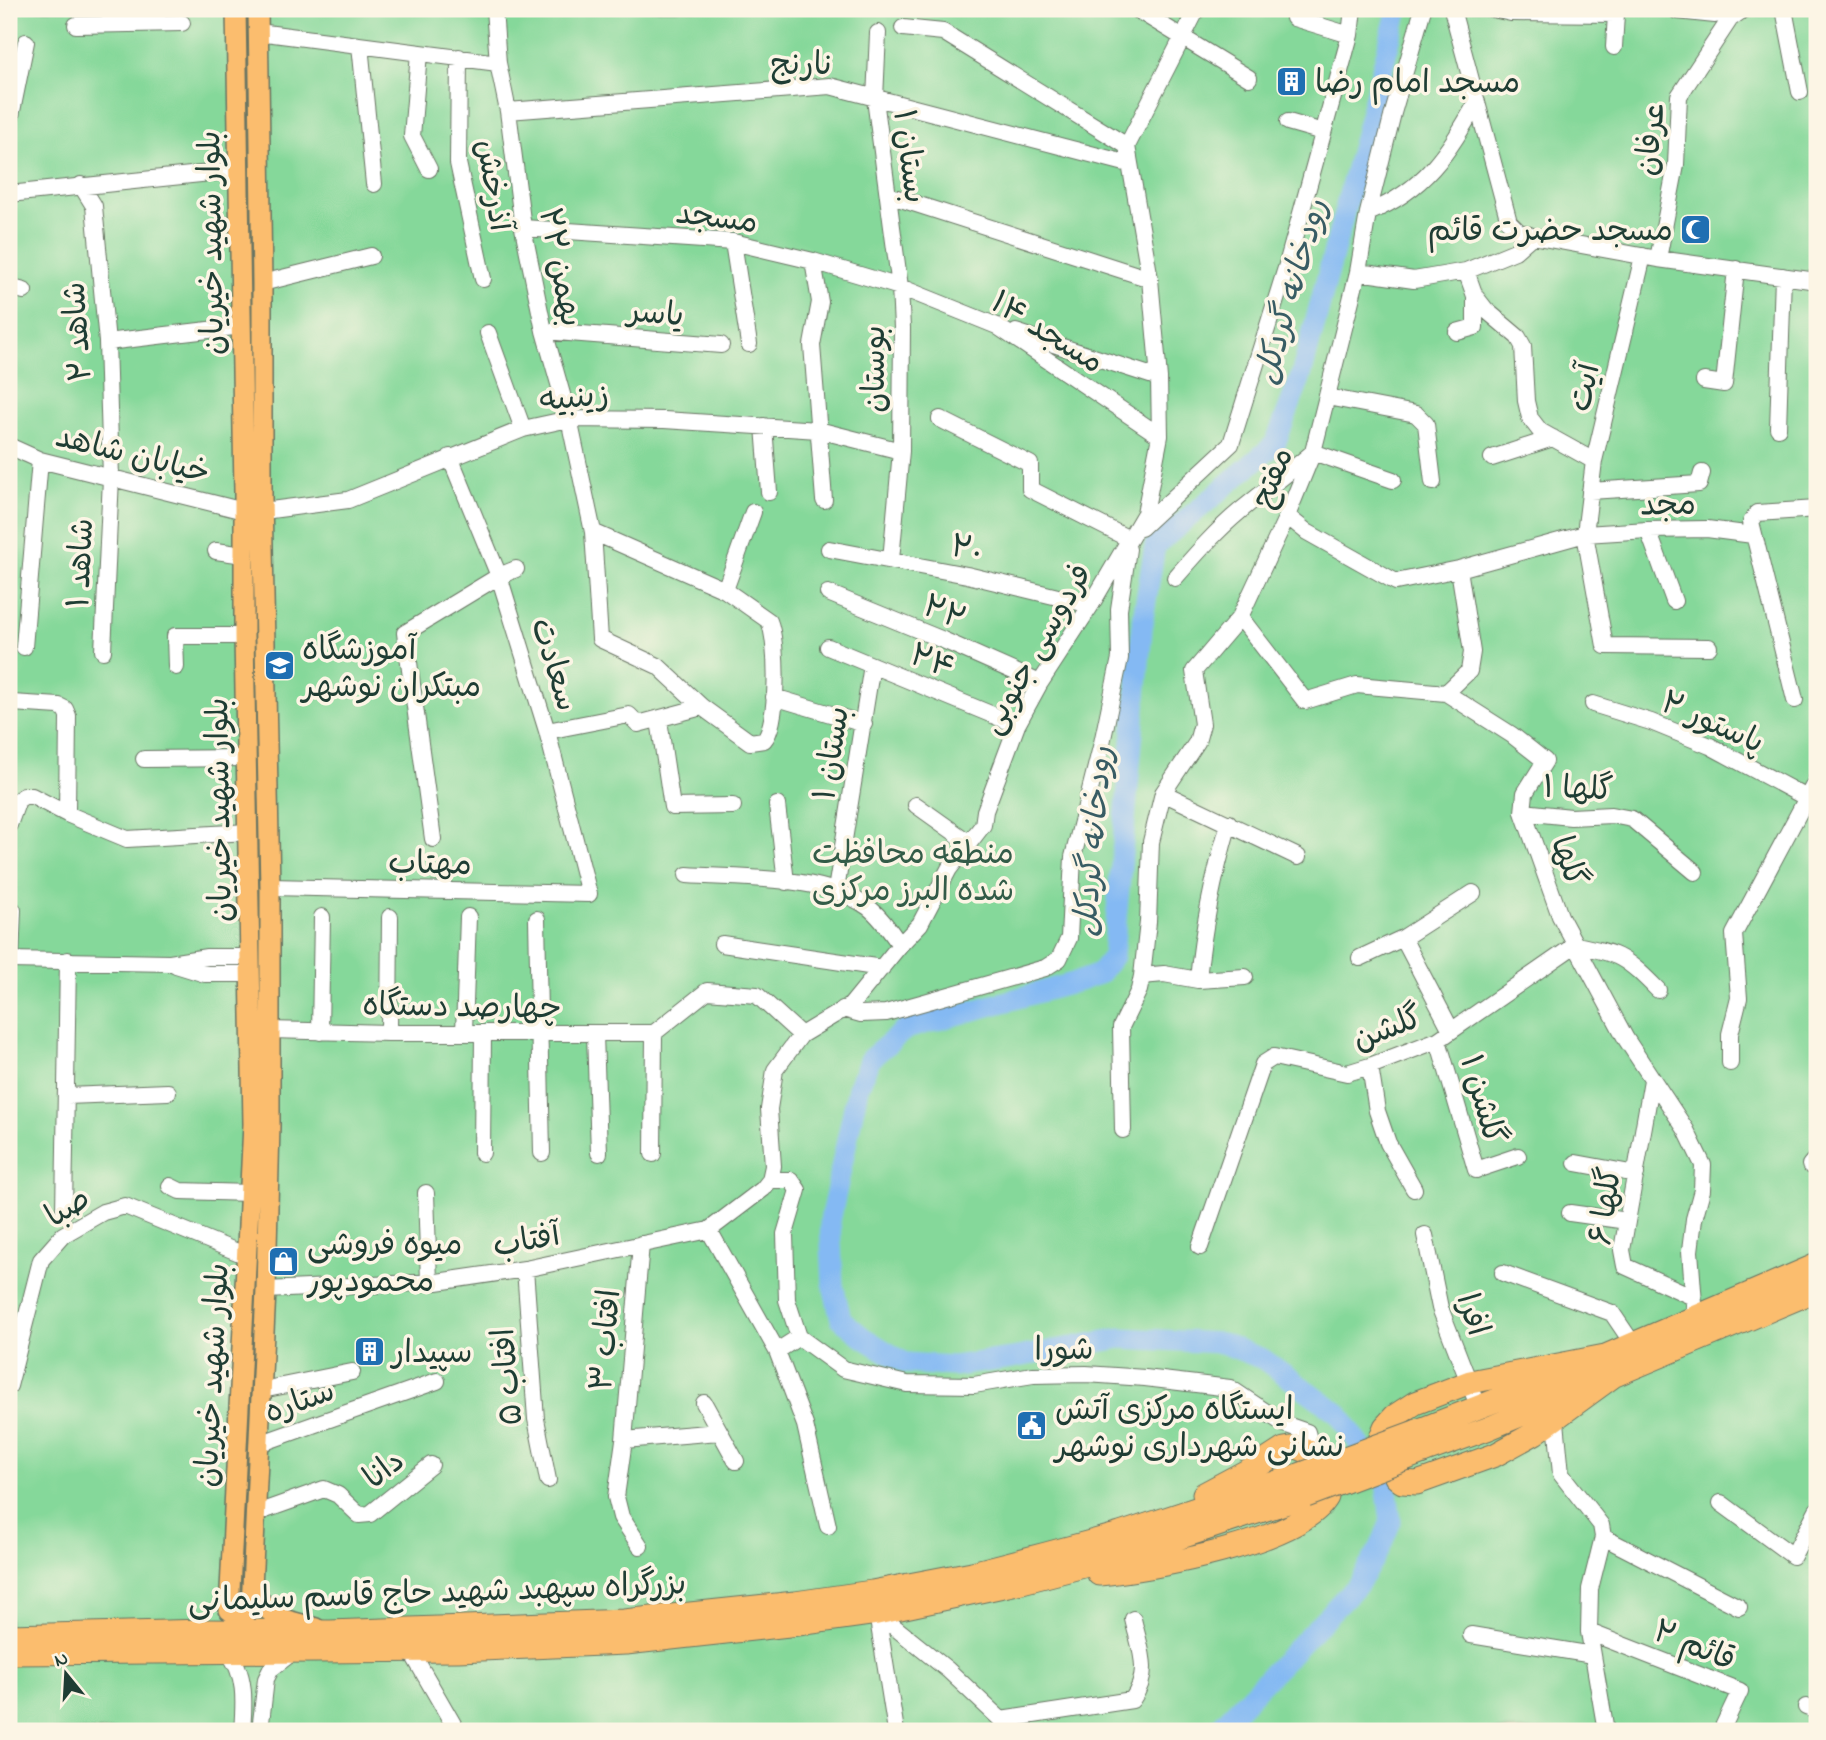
<svg xmlns="http://www.w3.org/2000/svg" width="1826" height="1740" font-family="'Indie Flower','Playpen Sans Arabic',sans-serif">
<style>
.green{fill:#85d89a;stroke:#528a67;stroke-width:2}
.lines{fill:none;stroke-linecap:round;stroke-linejoin:round}
.river{stroke:#84b9f3;stroke-width:21}
.minor-casing{stroke:#697463;stroke-width:18}
.major-casing{stroke:#697463;stroke-width:22}
.highway-casing{stroke:#697463;stroke-width:25}
.minor{stroke:#fff;stroke-width:16}
.major{stroke:#fbbd6e;stroke-width:19}
.highway{stroke:#fbbd6e;stroke-width:23}
.highway-bridge-casing{stroke:#697463;stroke-width:25;stroke-linecap:butt}
.highway-bridge{stroke:#fbbd6e;stroke-width:23}
.labels{text-anchor:middle;stroke-width:7;stroke-linejoin:round;paint-order:stroke}
.street-label{font-size:32px;fill:#1f3d34;stroke:#fcf5e5}
.poi-label{font-size:32px;fill:#1f3d34;stroke:#fcf5e5;text-anchor:start}
.park-label{font-size:32px;fill:#335c48;stroke:#fcf5e5}
.water-label{font-size:33px;font-style:italic;fill:#385c64;stroke:#fcf5e5}
</style>
<rect width="100%" height="100%" fill="#fcf5e5"/>
<filter id="ink" filterUnits="userSpaceOnUse"><feTurbulence type="fractalNoise" baseFrequency=".0143" numOctaves="2"/><feDisplacementMap in="SourceGraphic" scale="14" xChannelSelector="R" yChannelSelector="G"/><feConvolveMatrix kernelMatrix="1 2 1 2 8 2 1 2 1" color-interpolation-filters="sRGB"/></filter>
<filter id="wash" filterUnits="userSpaceOnUse"><feTurbulence type="fractalNoise" baseFrequency=".00686" numOctaves="4" result="noise"/><feDisplacementMap in="SourceGraphic" scale="28" xChannelSelector="R" yChannelSelector="G"/><feGaussianBlur stdDeviation="1.57" result="paint"/><feColorMatrix in="noise" values="0 0 0 0 0 0 0 0 0 0 0 0 0 0 0 0 0 1.4 0 .05"/><feComposite in="paint" operator="in"/></filter>
<g filter="url(#wash)">
<rect width="100%" height="100%" fill="#f2dbbb"/>
<!-- green -->
<path class="green" d="M 9,9 L 1817,9 L 1817,1731 L 9,1731 Z"/>
<g class="lines">
<!-- river -->
<path class="river" d="M 1216,1731 L 1359,1583 L 1380,1548 L 1391,1521 L 1386,1483 L 1338,1413 L 1263,1359 L 1222,1343 L 1121,1338 L 1012,1358 L 953,1366 L 905,1363 L 864,1338 L 841,1319 L 833,1285 L 830,1221 L 858,1088 L 870,1059 L 906,1029 L 1080,981 L 1099,974 L 1113,956 L 1143,618 L 1155,546 L 1275,444 L 1301,376 L 1398,9"/>
</g>
</g>
<g filter="url(#ink)">
<g class="lines">
<defs>
<path id="minor" d="M 494,9 L 498,63 L 508,111 L 523,228 L 544,331 L 569,419 L 593,532 L 600,639 L 658,666 L 702,707 L 750,742 L 764,740 C 779,723 778,642 769,621 L 725,590 L 593,532
M 1136,9 L 1249,78
M 1452,9 L 1509,222 L 1518,231 L 1532,236 L 1658,259 L 1817,281
M 1493,9 L 1511,13 L 1513,9
M 1677,9 L 1677,11 L 1715,15
M 1784,9 L 1800,92
M 1511,13 L 1616,14 L 1614,47
M 1294,18 L 1350,35
M 76,25 L 182,23
M 903,28 L 943,32 L 1127,146
M 258,32 L 498,63
M 878,33 L 875,99 L 900,287 L 902,328 L 901,451 L 891,560
M 360,45 L 374,184
M 419,53 L 412,136 L 429,169
M 459,57 L 458,163 L 483,279
M 508,111 L 830,86 L 1129,164
M 1288,122 L 1323,132
M 9,126 L 26,42
M 81,185 L 94,206 L 107,342 L 111,478 L 103,651
M 9,194 L 239,170
M 888,195 L 1150,279
M 1368,213 C 1425,190 1448,153 1477,102
M 523,228 L 733,242 L 813,261 L 900,287 L 997,326 L 1160,436
M 733,242 L 749,344
M 1643,256 L 1594,461 L 1585,534 L 1605,646 L 1709,647
M 1658,259 L 1676,165 L 1679,96 L 1730,19 L 1744,9
M 813,261 L 820,302 L 812,345 L 824,500
M 1466,271 L 1475,296 L 1486,310 L 1518,337 L 1523,346 L 1526,401 L 1530,418 L 1540,431 L 1594,461
M 1358,272 L 1414,280 L 1466,271 L 1515,251 L 1532,236
M 262,283 L 371,256
M 9,287 L 24,291
M 544,331 L 721,345
M 1016,332 L 1159,378
M 1457,332 L 1475,327 L 1475,296
M 488,333 L 523,429
M 107,342 L 242,326
M 1704,381 L 1724,384 L 1736,269
M 1327,397 L 1416,414 L 1426,424 L 1433,482
M 940,419 L 1030,464 L 1030,489 L 1129,539
M 764,426 L 769,492
M 1778,428 L 1783,276
M 9,446 L 40,460 L 244,511
M 1492,458 L 1553,438
M 1590,491 L 1699,484 L 1702,473
M 263,511 L 348,500 L 523,429 L 569,419 L 664,420 L 818,430 L 901,451
M 1287,516 L 1307,532 L 1396,582 L 1459,569 L 1585,534 L 1648,530 L 1707,529 L 1753,535
M 1141,528 L 1231,444 L 1286,268 L 1350,35 L 1353,9
M 1648,530 L 1674,601
M 829,549 L 967,575 L 1091,605
M 216,551 L 244,555
M 1175,578 C 1196,554 1216,531 1240,511 C 1264,491 1289,473 1313,452 L 1393,480
M 725,590 L 753,512
M 828,593 L 943,640 L 1040,683
M 1240,617 L 1305,701 L 1357,685 L 1446,693 L 1512,735 L 1545,761 L 1525,793 L 1523,812 L 1560,916 L 1626,1039 L 1686,1130 L 1703,1165 L 1702,1190 L 1694,1219 L 1690,1251 L 1695,1316
M 24,647 L 40,460
M 828,647 L 1017,725
M 176,667 L 175,636 L 244,636
M 1446,693 L 1469,671 L 1472,652 L 1459,569
M 774,697 L 864,724
M 1795,700 L 1751,522 L 1757,513 L 1817,509
M 12,703 L 59,706 L 65,709 L 68,716 L 67,814
M 1593,704 L 1651,722 L 1710,746 L 1807,798
M 659,720 L 672,807 L 733,806
M 547,731 L 629,715 L 638,724 L 702,707
M 144,759 L 246,758
M 777,805 L 786,882
M 916,805 L 968,842
M 1523,812 L 1571,817 L 1611,815 L 1632,819 L 1695,872
M 1229,823 C 1214,875 1203,926 1198,980 L 1245,977
M 9,825 L 18,800 L 24,796 L 32,796 L 67,814 L 127,839 L 248,832
M 433,839 L 405,633 L 499,576 L 516,569
M 1298,857 L 1163,793 L 1197,742 L 1202,724 L 1194,671 L 1240,617 L 1287,516 L 1313,452 L 1358,272 L 1368,213 L 1393,113 L 1423,9
M 687,875 C 743,879 820,874 868,907 C 881,917 891,932 900,945
M 270,887 L 589,894 L 547,731 L 499,576 L 450,457
M 836,890 L 872,665
M 537,919 L 542,1153
M 1403,938 L 1451,1030
M 722,944 L 882,968
M 1360,958 L 1403,938 L 1473,893
M 9,960 L 170,963 L 207,957 L 250,957
M 11,960 L 13,910
M 176,965 L 205,974 L 250,974
M 1142,976 L 1148,922 L 1151,842 L 1163,793
M 843,1009 L 861,1014 L 886,1013 L 1045,968 L 1059,959 L 1069,938 L 1073,857 L 1102,743 L 1120,658 L 1119,609 L 1128,549
M 269,1030 L 389,1033 L 654,1033
M 320,1032 L 322,917
M 464,1032 L 468,917
M 389,1033 L 390,917
M 654,1033 L 707,991 L 757,995 L 801,1035
M 595,1034 L 599,1153
M 1438,1040 L 1476,1170 L 1518,1156
M 1730,1063 L 1730,1034 L 1739,998 L 1734,934 L 1817,779
M 1370,1066 L 1377,1111 L 1388,1143 L 1414,1189
M 1652,1080 L 1622,1250 L 1625,1266 L 1693,1297
M 67,1096 L 168,1092
M 1123,1130 L 1121,1027 L 1139,990 L 1142,976 L 1164,974 L 1198,980
M 482,1153 L 483,1033
M 653,1154 L 654,1033
M 1576,1163 L 1636,1174
M 1810,1165 L 1817,1157
M 770,1180 L 791,1180 L 798,1190 L 785,1234 L 787,1300 L 799,1337 L 777,1351
M 170,1186 L 180,1191 L 250,1193
M 426,1193 L 429,1282
M 64,1212 L 68,960
M 1570,1213 L 1627,1221
M 709,1230 L 777,1351 L 805,1425 L 828,1526
M 1425,1235 L 1440,1308 L 1479,1408
M 1200,1247 L 1263,1064 L 1274,1057 L 1347,1073 L 1370,1066 L 1438,1040 L 1575,945 C 1620,953 1626,958 1658,990
M 525,1269 L 536,1419 L 548,1480
M 1503,1273 L 1612,1313 L 1633,1344
M 266,1290 L 437,1282 L 525,1269 L 709,1230 L 763,1189 L 770,1180 L 773,1166 L 769,1109 L 775,1070 L 801,1035 L 851,1005 L 900,945 L 920,924 L 949,869 L 983,825 L 985,811 L 1017,725 L 1040,683 L 1091,605 L 1145,513 L 1160,436 L 1159,378 L 1150,279 L 1127,146 L 1197,9
M 799,1337 L 843,1369 L 907,1384 L 974,1385 L 1033,1375 L 1086,1374 L 1145,1378 L 1230,1388 L 1284,1424 L 1307,1432 L 1313,1454
M 9,1386 L 41,1260 L 63,1235 L 103,1212 L 125,1206 L 247,1256
M 262,1390 L 352,1372
M 704,1403 L 736,1461
M 1555,1411 L 1561,1474 L 1601,1525 L 1603,1537 L 1590,1589 L 1589,1632 L 1606,1731
M 624,1440 L 719,1432
M 259,1444 L 437,1381
M 1721,1503 L 1793,1556 L 1817,1510
M 257,1513 L 324,1489 L 338,1495 L 359,1515 L 370,1514 L 431,1465
M 1603,1537 L 1739,1607
M 640,1546 L 621,1517 L 616,1497 L 624,1440 L 641,1244
M 877,1613 L 948,1670 L 1013,1731
M 877,1613 L 896,1731
M 1589,1632 L 1740,1691 L 1721,1731
M 1471,1635 L 1593,1655
M 411,1651 L 457,1731
M 227,1652 C 247,1672 244,1705 242,1731
M 1806,1707 L 1817,1711
M 1001,1720 L 1132,1700 C 1152,1672 1140,1650 1133,1619
M 260,1731 L 266,1679 L 271,1669 L 293,1652"/>
<path id="major" d="M 253,1588 C 272,1624 280,1616 316,1628
M 229,1610 L 236,1615 L 244,1616 L 251,1609 L 266,1290 L 270,1125 L 270,887 L 262,498 L 262,283 L 258,9
M 229,1610 L 253,1124 L 244,636 L 244,492 L 236,9"/>
<path id="highway" d="M 1605,1356 L 1470,1382 L 1415,1403 L 1395,1416 L 1385,1427 L 1381,1437 L 1396,1477 L 1402,1482 L 1417,1483 L 1495,1455 L 1535,1433 L 1616,1374
M 1415,1432 L 1566,1373 L 1817,1265
M 1423,1452 L 1487,1429 L 1817,1290
M 1099,1574 C 1150,1569 1301,1543 1327,1497 L 1313,1454 L 1297,1447 L 1284,1449 L 1264,1462 L 1204,1494
M 9,1636 L 206,1631 L 330,1632 L 624,1621 L 795,1603 L 872,1592 L 972,1573 L 1046,1554 L 1120,1534 L 1299,1475
M 9,1653 L 458,1650 L 626,1643 L 798,1624 L 877,1613 L 1022,1582 L 1126,1555 L 1306,1496"/>
</defs>
<!-- minor casing -->
<use href="#minor" class="minor-casing"/>
<!-- major casing -->
<use href="#major" class="major-casing"/>
<!-- highway casing -->
<use href="#highway" class="highway-casing"/>
<!-- minor -->
<use href="#minor" class="minor"/>
<!-- major -->
<use href="#major" class="major"/>
<!-- highway -->
<use href="#highway" class="highway"/>
<defs>
<path id="highway-bridge" d="M 1299,1475 L 1415,1432
M 1306,1496 L 1423,1452"/>
</defs>
<!-- highway-bridge casing -->
<use href="#highway-bridge" class="highway-bridge-casing"/>
<!-- highway-bridge -->
<use href="#highway-bridge" class="highway-bridge"/>
</g>
</g>
<!-- icons -->
<defs>
<symbol id="building-square" viewBox="-11 -11 22 22"><rect x="-9" y="-9" width="18" height="18" rx="4" fill="#1f6fb2" stroke="#fcf5e5"/><path d="M-4-6H4V6H1V3H-1V6H-4ZM-2.5-4.3h1.7v1.8h-1.7ZM.8-4.3h1.7v1.8H.8ZM-2.5-1h1.7V.8h-1.7ZM.8-1h1.7V.8H.8Z" fill="#fff"/></symbol>
<symbol id="mosque-square" viewBox="-11 -11 22 22"><rect x="-9" y="-9" width="18" height="18" rx="4" fill="#1f6fb2" stroke="#fcf5e5"/><path d="M3.5-4.9A6 6 0 1 0 3.5 4.9A5 5 0 1 1 3.5-4.9Z" fill="#fff"/></symbol>
<symbol id="university-square" viewBox="-11 -11 22 22"><rect x="-9" y="-9" width="18" height="18" rx="4" fill="#1f6fb2" stroke="#fcf5e5"/><path d="M0-5L7-2L0 1L-7-2ZM-4 1L0 2.5L4 1V4Q0 6-4 4Z" fill="#fff"/></symbol>
<symbol id="shop-square" viewBox="-11 -11 22 22"><rect x="-9" y="-9" width="18" height="18" rx="4" fill="#1f6fb2" stroke="#fcf5e5"/><path d="M-5-2.5h2.3a2.7 3.5 0 0 1 5.4 0H5L5.5 6h-11ZM-1.5-2.5h3a1.5 2.3 0 0 0-3 0Z" fill="#fff"/></symbol>
<symbol id="civic-square" viewBox="-11 -11 22 22"><rect x="-9" y="-9" width="18" height="18" rx="4" fill="#1f6fb2" stroke="#fcf5e5"/><path d="M-.6-6.5H3V-4.5H.6V-3L4-1V1h2V6H-6V1h2V-1L-.6-3ZM-1.2 2.5V6h2.4V2.5Z" fill="#fff"/></symbol>
</defs>
<g fill-rule="evenodd">
<use href="#building-square" x="1274" y="64" width="35" height="35"/>
<use href="#mosque-square" x="1678" y="212" width="35" height="35"/>
<use href="#university-square" x="262" y="648" width="35" height="35"/>
<use href="#shop-square" x="266" y="1244" width="35" height="35"/>
<use href="#building-square" x="352" y="1334" width="35" height="35"/>
<use href="#civic-square" x="1014" y="1408" width="35" height="35"/>
</g>
<g class="labels">
<!-- street labels -->
<g class="street-label">
<text x="802" y="74">نارنج</text>
<text transform="translate(1649 139) rotate(-83)" y="11">عرفان</text>
<text transform="translate(911 156) rotate(83)" y="11">بستان ۱</text>
<text transform="translate(495 185) rotate(81)" y="11">آذرخش</text>
<text transform="translate(717 216) rotate(7)" y="11">مسجد</text>
<text transform="translate(210 243) rotate(-91)" y="11">بلوار شهید خیریان</text>
<text transform="translate(562 267) rotate(79)" y="11">۲۲ بهمن</text>
<text transform="translate(656 312) rotate(5)" y="11">یاسر</text>
<text transform="translate(1048 331) rotate(32)" y="11">مسجد ۱۴</text>
<text transform="translate(76 332) rotate(-94)" y="11">شاهد ۲</text>
<text transform="translate(873 369) rotate(-90)" y="11">بوستان</text>
<text transform="translate(1583 387) rotate(-77)" y="11">آیت</text>
<text transform="translate(574 396) rotate(-5)" y="11">زینبیه</text>
<text transform="translate(133 453) rotate(14)" y="11">خیابان شاهد</text>
<text transform="translate(1271 477) rotate(-68)" y="11">مفتح</text>
<text transform="translate(1668 503) rotate(-1)" y="11">مجد</text>
<text transform="translate(967 547) rotate(12)" y="11">۲۰</text>
<text transform="translate(79 563) rotate(-87)" y="11">شاهد ۱</text>
<text transform="translate(945 611) rotate(23)" y="11">۲۲</text>
<text transform="translate(1035 648) rotate(-60)" y="11">فردوسی جنوبی</text>
<text transform="translate(933 660) rotate(22)" y="11">۲۴</text>
<text transform="translate(556 664) rotate(73)" y="11">سعادت</text>
<text transform="translate(1713 721) rotate(24)" y="11">پاستور ۲</text>
<text transform="translate(830 753) rotate(-81)" y="11">بستان ۱</text>
<text transform="translate(1578 787) rotate(3)" y="11">گلها ۱</text>
<text transform="translate(218 810) rotate(-91)" y="11">بلوار شهید خیریان</text>
<text transform="translate(1570 861) rotate(71)" y="11">گلها</text>
<text transform="translate(430 862) rotate(1)" y="11">مهتاب</text>
<text transform="translate(462 1005) rotate(1)" y="11">چهارصد دستگاه</text>
<text transform="translate(1387 1027) rotate(-21)" y="11">گلشن</text>
<text transform="translate(1484 1099) rotate(74)" y="11">گلشن ۱</text>
<text transform="translate(67 1206) rotate(-32)" y="11">صبا</text>
<text transform="translate(1604 1206) rotate(-82)" y="11">گلها ۶</text>
<text transform="translate(526 1239) rotate(-10)" y="11">آفتاب</text>
<text transform="translate(1474 1314) rotate(72)" y="11">افرا</text>
<text transform="translate(604 1340) rotate(-85)" y="11">افتاب ۳</text>
<text transform="translate(1064 1348) rotate(-1)" y="11">شورا</text>
<text transform="translate(211 1375) rotate(-87)" y="11">بلوار شهید خیریان</text>
<text transform="translate(506 1377) rotate(-95)" y="11">افتاب ۵</text>
<text transform="translate(299 1400) rotate(-20)" y="11">ستاره</text>
<text transform="translate(383 1468) rotate(-38)" y="11">دانا</text>
<text transform="translate(437 1591) rotate(-2)" y="11">بزرگراه سپهبد شهید حاج قاسم سلیمانی</text>
<text transform="translate(1695 1644) rotate(22)" y="11">قائم ۲</text>
</g>
<!-- poi labels -->
<g class="poi-label">
<text x="1315" y="92">مسجد امام رضا</text>
<text x="1673" y="240" text-anchor="end">مسجد حضرت قائم</text>
<text x="302" y="659">آموزشگاه<tspan x="302" dy="37">مبتکران نوشهر</tspan></text>
<text x="307" y="1254">میوه فروشی<tspan x="307" dy="37">محمودپور</tspan></text>
<text x="392" y="1362">سپیدار</text>
<text x="1055" y="1419">ایستگاه مرکزی آتش<tspan x="1055" dy="37">نشانی شهرداری نوشهر</tspan></text>
</g>
<!-- park labels -->
<g class="park-label">
<text x="913" y="863">منطقه محافظت<tspan x="913" dy="37">شده البرز مرکزی</tspan></text>
</g>
<!-- water labels -->
<g class="water-label">
<text transform="translate(1289 291) rotate(-74)" y="12">رودخانه گردکل</text>
<text transform="translate(1091 841) rotate(-85)" y="12">رودخانه گردکل</text>
</g>
</g>
<!-- margin -->
<rect width="1826" height="1740" fill="none" stroke="#fcf5e5" stroke-width="35"/>
<!-- north arrow -->
<g transform="translate(66 1674) rotate(342)" stroke="#fcf5e5" stroke-width="5" paint-order="stroke">
<path d="M0-5L12 26L0 18L-12 26Z" fill="#1f3d34"/>
<text y="-10" font-size="19" font-weight="bold" text-anchor="middle" fill="#1f3d34">N</text>
</g>
</svg>
